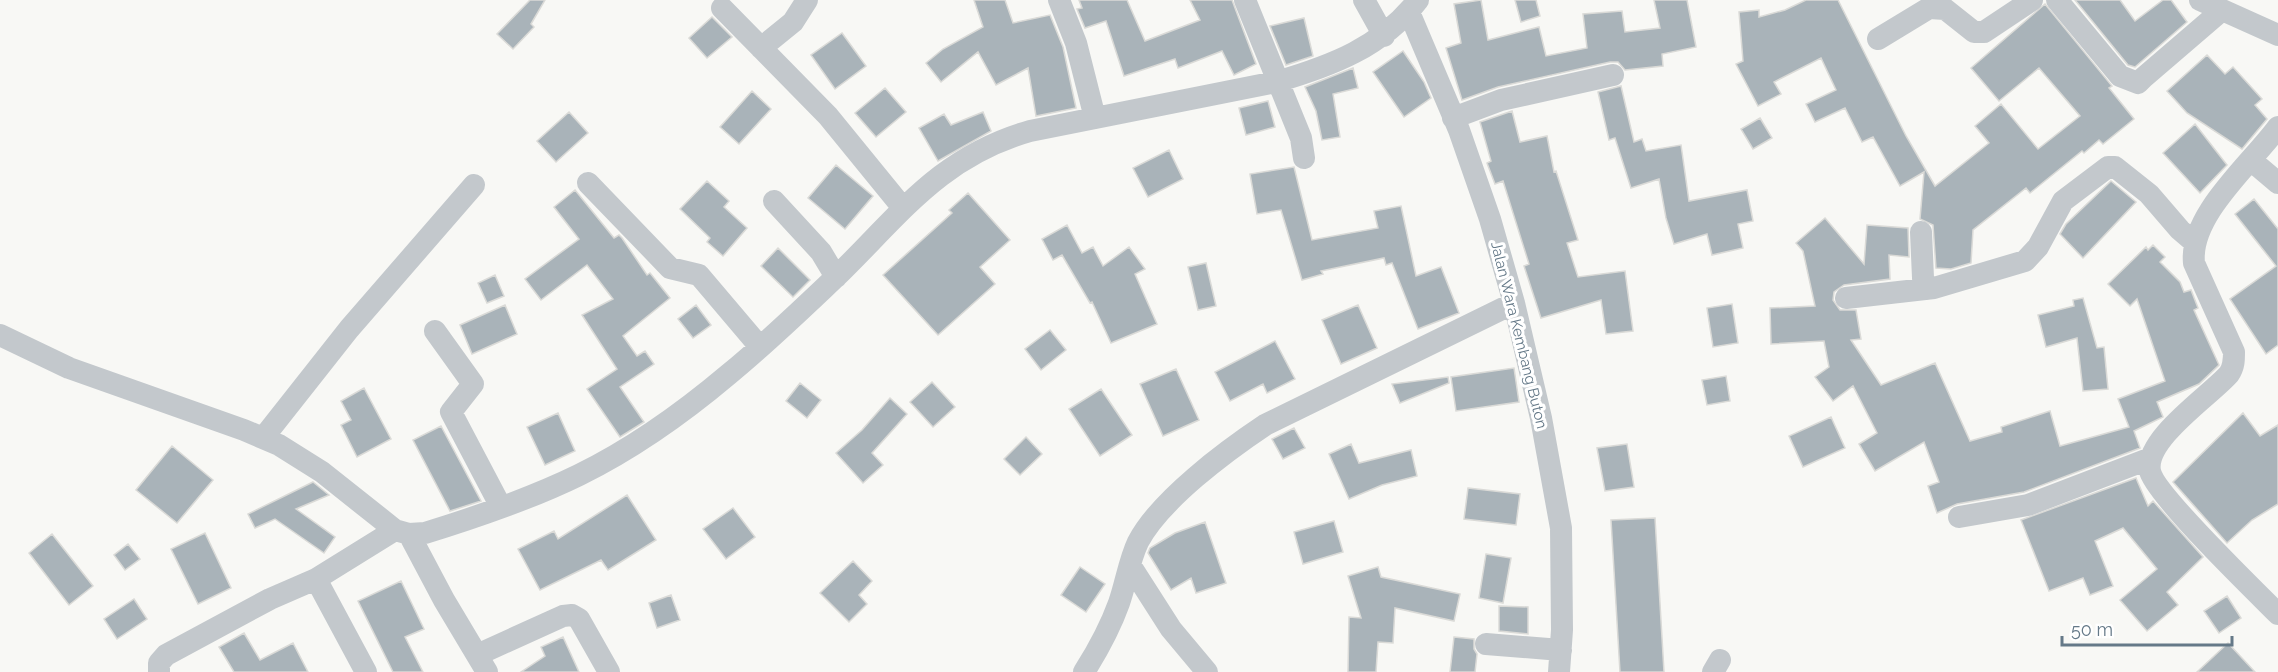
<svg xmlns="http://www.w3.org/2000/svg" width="2278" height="672" font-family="Raleway,sans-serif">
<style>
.building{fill:#a9b3b9;stroke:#dadad7;stroke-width:1.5}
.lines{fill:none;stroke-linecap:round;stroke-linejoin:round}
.minor{stroke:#c3c8cc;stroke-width:22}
.labels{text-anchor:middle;stroke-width:6;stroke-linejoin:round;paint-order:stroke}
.street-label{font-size:15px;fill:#657988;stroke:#fff}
</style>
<rect width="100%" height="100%" fill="#f8f8f5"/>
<!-- building -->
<path class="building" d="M 530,0 L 545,0 L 531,24 L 534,27 L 513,49 L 497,34 Z
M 974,0 L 1005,0 L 1013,23 L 1050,15 L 1063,47 L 1076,108 L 1036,116 L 1028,68 L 996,85 L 978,52 L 941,82 L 926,63 L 943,49 L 983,27 Z
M 1079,0 L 1127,0 L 1145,41 L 1200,20 L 1190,0 L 1232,0 L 1256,64 L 1234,75 L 1222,51 L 1178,68 L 1175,59 L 1124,76 L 1106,21 L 1085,28 L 1077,9 L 1082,8 Z
M 1481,0 L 1488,40 L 1539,27 L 1546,56 L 1587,48 L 1583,14 L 1622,11 L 1625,32 L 1660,28 L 1654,0 L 1687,0 L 1696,47 L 1662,54 L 1663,66 L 1625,70 L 1618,62 L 1610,62 L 1498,87 L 1462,100 L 1446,48 L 1461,43 L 1454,4 Z
M 1515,0 L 1536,0 L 1540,16 L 1521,22 Z
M 1806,0 L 1838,0 L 1906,136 L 1935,186 L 1989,143 L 1975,126 L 2001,104 L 2038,149 L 2080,116 L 2039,68 L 1999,101 L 1971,68 L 2045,4 L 2112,86 L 2109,88 L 2134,119 L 2103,144 L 2099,140 L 2084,153 L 2082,151 L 2030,193 L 2026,188 L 1973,230 L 1971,263 L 1951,269 L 1936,268 L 1933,225 L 1920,219 L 1924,172 L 1900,186 L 1873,137 L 1862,142 L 1845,108 L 1815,122 L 1806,104 L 1836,90 L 1821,58 L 1774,82 L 1781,94 L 1758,106 L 1736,64 L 1743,61 L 1739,12 L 1759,10 L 1759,17 L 1785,10 Z
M 2075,0 L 2120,0 L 2135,21 L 2163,0 L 2171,0 L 2187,22 L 2135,67 L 2128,65 Z
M 712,17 L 732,37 L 707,58 L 689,38 Z
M 1304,18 L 1313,56 L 1286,65 L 1270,26 Z
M 842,33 L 866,66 L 835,89 L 811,55 Z
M 1403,51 L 1424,82 L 1431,98 L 1404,117 L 1373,72 Z
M 2207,55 L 2225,74 L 2233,67 L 2262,99 L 2255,105 L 2267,119 L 2242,149 L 2187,113 L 2167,91 Z
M 1353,68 L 1358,88 L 1333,94 L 1340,137 L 1322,140 L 1316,111 L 1305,87 Z
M 1621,86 L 1634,142 L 1642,139 L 1646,151 L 1681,145 L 1689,201 L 1747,190 L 1753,221 L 1738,224 L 1743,248 L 1712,255 L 1707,234 L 1674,244 L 1666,218 L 1659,179 L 1631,188 L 1615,138 L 1609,140 L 1598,92 Z
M 885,88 L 906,112 L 876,137 L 855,113 Z
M 752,91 L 771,109 L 739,144 L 720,127 Z
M 1268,101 L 1275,127 L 1246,135 L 1239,108 Z
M 1512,111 L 1520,142 L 1547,136 L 1554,172 L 1556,171 L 1578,240 L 1567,243 L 1578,277 L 1625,271 L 1633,331 L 1606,334 L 1601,300 L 1541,318 L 1524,266 L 1529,264 L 1503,181 L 1495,184 L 1487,163 L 1491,161 L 1480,122 Z
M 569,112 L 588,133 L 556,162 L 537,141 Z
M 983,112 L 991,131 L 938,161 L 919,128 L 944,114 L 951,125 Z
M 1760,118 L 1772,138 L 1753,149 L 1741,129 Z
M 2195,124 L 2227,165 L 2200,193 L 2163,153 Z
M 1169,150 L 1183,179 L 1148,197 L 1133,168 Z
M 836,165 L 873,196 L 845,229 L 808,198 Z
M 1294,167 L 1312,240 L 1378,228 L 1374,211 L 1401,206 L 1416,276 L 1441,267 L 1459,313 L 1418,329 L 1392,263 L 1386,265 L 1384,258 L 1321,271 L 1323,274 L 1302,280 L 1281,210 L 1257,214 L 1250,174 Z
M 707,181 L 729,201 L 724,207 L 747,228 L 723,256 L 707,242 L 710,238 L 680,209 Z
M 2111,181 L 2136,202 L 2083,258 L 2060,234 L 2066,224 Z
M 575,190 L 614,238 L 619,235 L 622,238 L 647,275 L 650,273 L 670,298 L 623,336 L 637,356 L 645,351 L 654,364 L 620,387 L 644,422 L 620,437 L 587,389 L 617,369 L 582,315 L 613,299 L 587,265 L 541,300 L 525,279 L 579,239 L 554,207 Z
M 968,193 L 1010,240 L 980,267 L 995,284 L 938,335 L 883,275 L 952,213 L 949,210 Z
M 2254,199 L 2278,229 L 2278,345 L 2266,354 L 2230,299 L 2276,266 L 2235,214 Z
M 1825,218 L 1864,264 L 1867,225 L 1908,228 L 1909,257 L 1889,255 L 1890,279 L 1844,285 L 1834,292 L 1833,300 L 1840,310 L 1856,310 L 1861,339 L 1851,340 L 1881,385 L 1935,363 L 1970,441 L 2002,432 L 2001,427 L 2050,411 L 2060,446 L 2129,427 L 2118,399 L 2165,381 L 2137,299 L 2130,306 L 2108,284 L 2146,247 L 2148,250 L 2153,245 L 2165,257 L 2160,262 L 2180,282 L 2184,292 L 2191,290 L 2198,308 L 2194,310 L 2219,365 L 2199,384 L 2157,402 L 2163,417 L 2134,431 L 2140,448 L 2024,492 L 1957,504 L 1937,513 L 1928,486 L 1939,482 L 1924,442 L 1875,471 L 1859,444 L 1877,433 L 1853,386 L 1833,401 L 1815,377 L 1829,367 L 1824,341 L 1771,344 L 1770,308 L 1815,306 L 1803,251 L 1796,243 Z
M 1067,225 L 1082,253 L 1093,247 L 1103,266 L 1129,247 L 1145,269 L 1135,274 L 1157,324 L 1111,343 L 1092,302 L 1090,303 L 1062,255 L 1053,260 L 1042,239 Z
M 778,248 L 810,280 L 793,297 L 761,266 Z
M 1206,263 L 1216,306 L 1198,310 L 1188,267 Z
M 495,275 L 504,296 L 487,303 L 478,283 Z
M 2083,298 L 2097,348 L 2104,347 L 2108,389 L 2083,391 L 2077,338 L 2046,347 L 2038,315 L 2074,306 L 2073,300 Z
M 1732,304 L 1738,343 L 1713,347 L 1707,308 Z
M 505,305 L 517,334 L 472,354 L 460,325 Z
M 696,305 L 711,325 L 693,338 L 678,319 Z
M 1358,305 L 1377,348 L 1341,364 L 1322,320 Z
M 1050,330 L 1066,350 L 1041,370 L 1025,349 Z
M 1275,341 L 1295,379 L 1267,393 L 1263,384 L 1230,401 L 1215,372 Z
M 1514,368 L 1519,402 L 1456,411 L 1451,377 Z
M 1176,369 L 1199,420 L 1163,436 L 1140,384 Z
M 1726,376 L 1730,401 L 1707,405 L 1702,380 Z
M 1448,377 L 1449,383 L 1400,403 L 1392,384 Z
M 932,382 L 955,407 L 933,427 L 910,402 Z
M 800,383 L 821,400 L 807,418 L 786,401 Z
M 364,388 L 391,439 L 357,457 L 341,425 L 351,420 L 341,401 Z
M 1101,389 L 1132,435 L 1100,456 L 1069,409 Z
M 890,398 L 907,414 L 872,453 L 883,465 L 863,483 L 836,453 L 862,430 Z
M 558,413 L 575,451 L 545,465 L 527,427 Z
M 2243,413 L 2260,436 L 2278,425 L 2278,504 L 2252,520 L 2227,543 L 2173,482 Z
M 1831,417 L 1845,448 L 1803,467 L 1789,436 Z
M 441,426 L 481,501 L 450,511 L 413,440 Z
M 1294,428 L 1305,448 L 1283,459 L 1272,439 Z
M 1026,437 L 1042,454 L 1020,475 L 1004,459 Z
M 1351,444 L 1359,463 L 1411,450 L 1417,476 L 1382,485 L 1349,499 L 1329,454 Z
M 1627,444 L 1634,487 L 1605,491 L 1597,448 Z
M 172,446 L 213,480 L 177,523 L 136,490 Z
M 2136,478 L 2148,506 L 2153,501 L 2203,557 L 2167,592 L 2178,605 L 2147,631 L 2120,600 L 2157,569 L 2123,528 L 2095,541 L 2113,586 L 2090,595 L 2083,578 L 2049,591 L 2021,520 Z
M 313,482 L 329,495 L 296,509 L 335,537 L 324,553 L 275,519 L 255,528 L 248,514 Z
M 1468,488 L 1520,494 L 1516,525 L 1464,519 Z
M 627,495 L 656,540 L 608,570 L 601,560 L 540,590 L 518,549 L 554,531 L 558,539 Z
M 733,508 L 755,537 L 726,559 L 703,529 Z
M 1655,518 L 1664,672 L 1620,672 L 1611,520 Z
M 1334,521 L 1343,552 L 1303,564 L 1294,532 Z
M 1205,522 L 1226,583 L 1196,593 L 1191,578 L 1171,590 L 1148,553 L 1150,548 L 1175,533 Z
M 205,533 L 231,588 L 198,604 L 171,549 Z
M 52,534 L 93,586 L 69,605 L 29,553 Z
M 128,544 L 140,559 L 125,570 L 114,555 Z
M 1486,554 L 1511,558 L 1503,603 L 1479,598 Z
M 853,561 L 872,581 L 859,595 L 867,604 L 849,622 L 820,593 Z
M 1080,567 L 1105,584 L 1086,612 L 1061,595 Z
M 1378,567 L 1381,577 L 1460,594 L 1454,621 L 1395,608 L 1393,643 L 1378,642 L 1376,672 L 1348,672 L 1349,617 L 1361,618 L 1348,576 Z
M 401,581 L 424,629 L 405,637 L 423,672 L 393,672 L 358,601 Z
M 671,595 L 680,620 L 657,628 L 649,603 Z
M 2227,596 L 2241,618 L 2219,633 L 2204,611 Z
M 134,599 L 147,619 L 117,639 L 104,619 Z
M 1499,606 L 1528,607 L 1528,634 L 1499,631 Z
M 244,633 L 260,660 L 293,643 L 308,672 L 234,672 L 219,647 Z
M 563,637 L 579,672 L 521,672 L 545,656 L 541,647 Z
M 1454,637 L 1474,639 L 1474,649 L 1477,654 L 1475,672 L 1450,672 Z
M 2228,643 L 2255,672 L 2197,672 Z"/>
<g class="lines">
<!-- minor -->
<path class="minor" d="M 1059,0 L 1076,43 L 1095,118
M 1245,0 L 1301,138 L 1304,158
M 1364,0 L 1384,36
M 2057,0 L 2120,76 L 2138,83 L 2143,78 L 2221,11
M 2200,0 L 2278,35
M 722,8 L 828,116 L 903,208
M 1409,12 L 1459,130 L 1490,219 L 1514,303 L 1541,418 L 1561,528 L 1562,630 L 1559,672
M 1878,39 L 1929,8 L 1945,9 L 1974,32 L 1984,32 L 2032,0
M 761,48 L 793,22 L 807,0
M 1453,118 L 1501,100 L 1613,75
M 2278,127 C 2251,164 2189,215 2194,263 L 2234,352 C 2234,360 2234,367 2229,374 C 2211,395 2144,439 2150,471 C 2154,493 2256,592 2278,614
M 2252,161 L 2278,183
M 588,183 L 670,268 L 699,275 L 760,347
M 774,201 L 821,252 L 836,277
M 1921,232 L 1923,278 L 1927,289
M 1846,298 L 1934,288 L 2025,261 L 2038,247 L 2063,201 L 2108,167 L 2115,167 L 2149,194 L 2180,230 L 2194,242
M 435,331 L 473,384 L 451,412 L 501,507
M 0,335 L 69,368 L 244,430 L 279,445 L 322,472 L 395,530 L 409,534 L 425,533 C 477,517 530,499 579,475 C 632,449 684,412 729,374 C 768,342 804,307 840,273 C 902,212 942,156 1030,131 L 1276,82 C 1331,66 1382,47 1418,0
M 263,438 L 349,329 L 474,185
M 1959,517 L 2028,505 L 2151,458
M 409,534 L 444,600 L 487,672
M 1130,565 L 1171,629 L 1207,672
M 316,579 L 366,672
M 1486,644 L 1561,650
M 477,655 L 563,616 L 572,615 L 579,619 L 609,672
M 159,672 L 159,663 L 166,655 L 270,599 L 316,579 L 395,530
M 1084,672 C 1098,650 1110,628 1119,603 C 1126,583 1129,561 1138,542 C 1160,500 1226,451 1265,425 L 1514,303
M 1713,672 L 1720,660"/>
</g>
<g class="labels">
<!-- street labels -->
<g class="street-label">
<text transform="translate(1519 335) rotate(76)" y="5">Jalan Wara Kembang Buton</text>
</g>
</g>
<!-- scale -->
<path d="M2062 636v9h170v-9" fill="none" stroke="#657988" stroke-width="3"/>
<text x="2071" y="636" font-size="18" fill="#657988" stroke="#ffffff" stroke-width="4.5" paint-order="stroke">50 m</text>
</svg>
